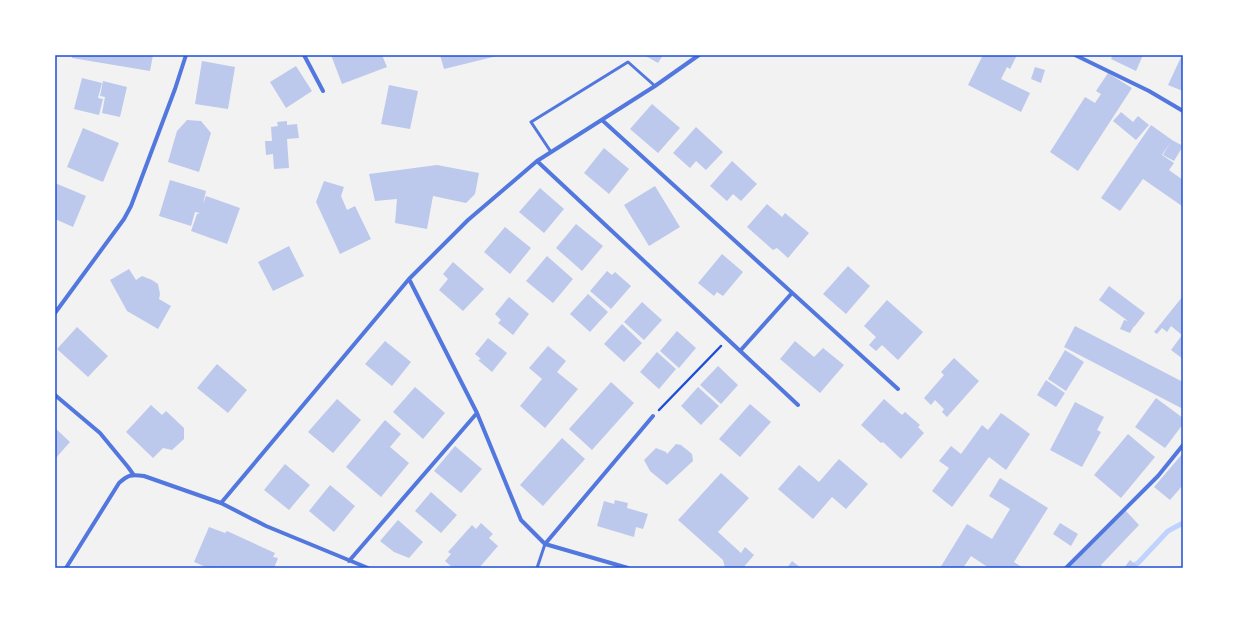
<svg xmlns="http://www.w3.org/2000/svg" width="1238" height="623" font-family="'Exo 2',sans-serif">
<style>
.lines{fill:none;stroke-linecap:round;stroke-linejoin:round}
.stream{stroke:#bfd3fe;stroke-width:5}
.building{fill:#bdc9ec}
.path{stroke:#1d4ed8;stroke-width:2.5}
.service{stroke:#5277de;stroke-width:3}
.minor{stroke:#5277de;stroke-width:4}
.neatline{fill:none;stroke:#1d4ed8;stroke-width:1.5}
</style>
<rect width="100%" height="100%" fill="#f2f2f2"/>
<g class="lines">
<!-- stream -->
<path class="stream" d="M 1129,568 L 1138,563 L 1168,531 L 1183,523"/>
</g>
<!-- building -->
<path class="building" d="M 72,55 L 153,55 L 150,71 L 72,58 Z
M 331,55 L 382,55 L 387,67 L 342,84 Z
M 440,55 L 497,55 L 497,56 L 444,69 Z
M 644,55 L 663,55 L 658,63 Z
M 983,55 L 1017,55 L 1010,69 L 1007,67 L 1001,79 L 1030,93 L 1021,112 L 968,85 Z
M 1113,55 L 1143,55 L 1136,71 L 1111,59 Z
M 1182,55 L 1183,55 L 1183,91 L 1168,85 Z
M 202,61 L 235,67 L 228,109 L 195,104 Z
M 296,66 L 312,91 L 286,108 L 270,82 Z
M 1035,67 L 1045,70 L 1041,83 L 1031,79 Z
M 1108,73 L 1132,88 L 1078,171 L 1050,152 L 1085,97 L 1095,103 L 1101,94 L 1096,91 Z
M 82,78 L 102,83 L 98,98 L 103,99 L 99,115 L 74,109 Z
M 103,81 L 127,87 L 120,117 L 102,113 L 105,97 L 100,96 Z
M 389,85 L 418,91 L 410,129 L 381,124 Z
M 652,104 L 680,128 L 658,153 L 630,129 Z
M 1121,112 L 1133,122 L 1138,116 L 1149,125 L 1136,140 L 1113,121 Z
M 187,120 L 201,121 L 211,133 L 199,172 L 168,162 L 177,131 Z
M 287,121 L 287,125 L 297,124 L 299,138 L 287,139 L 289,168 L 274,169 L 273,154 L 266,155 L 265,141 L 272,141 L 271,127 L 278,126 L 277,122 Z
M 1151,125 L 1172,140 L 1183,146 L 1174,161 L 1163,155 L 1170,143 L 1162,155 L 1174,163 L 1169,170 L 1183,180 L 1183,205 L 1182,206 L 1143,179 L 1120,211 L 1101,198 Z
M 696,127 L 723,152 L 706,170 L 696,161 L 690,168 L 673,153 Z
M 83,128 L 119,143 L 103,182 L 67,167 Z
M 604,148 L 629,169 L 609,194 L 584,173 Z
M 732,161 L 757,184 L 741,201 L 733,194 L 727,201 L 710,186 Z
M 437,165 L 479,173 L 475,194 L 466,203 L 433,196 L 427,229 L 395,223 L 397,199 L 375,201 L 369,174 Z
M 170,180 L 206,191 L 203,204 L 206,196 L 240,208 L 227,244 L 191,231 L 197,214 L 200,213 L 195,212 L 191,226 L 159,216 Z
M 324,181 L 344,187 L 341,196 L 347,210 L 355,206 L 371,239 L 340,254 L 316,202 Z
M 55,183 L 86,196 L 73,227 L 55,219 Z
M 655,186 L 680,227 L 649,246 L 624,205 Z
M 540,188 L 564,209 L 544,233 L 519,212 Z
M 767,204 L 782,217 L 785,213 L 809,233 L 788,258 L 777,248 L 773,250 L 747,227 Z
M 576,224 L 603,246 L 582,271 L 556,248 Z
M 505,227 L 531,248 L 510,274 L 484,252 Z
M 289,246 L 304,276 L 273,291 L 258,262 Z
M 722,254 L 743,272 L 723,296 L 717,292 L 714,296 L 698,283 Z
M 547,256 L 573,279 L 553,303 L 526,281 Z
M 453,262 L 484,289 L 463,311 L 439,290 L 448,279 L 443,274 Z
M 848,266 L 870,286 L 846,314 L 823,294 Z
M 129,269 L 136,280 L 142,276 L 152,280 L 158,284 L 160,294 L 159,299 L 171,306 L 158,329 L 127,311 L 110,280 Z
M 607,271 L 612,275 L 615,272 L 631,286 L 611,309 L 590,291 Z
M 1109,286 L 1145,313 L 1134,327 L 1134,326 L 1130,333 L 1120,329 L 1124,320 L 1128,321 L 1099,300 Z
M 588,294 L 608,312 L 590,332 L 570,314 Z
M 1183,296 L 1183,359 L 1171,350 L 1182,335 L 1171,326 L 1167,332 L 1162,328 L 1157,334 L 1154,332 Z
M 509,297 L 529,314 L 513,335 L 498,323 L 501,320 L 495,314 Z
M 887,300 L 923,332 L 898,360 L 882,345 L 876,351 L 869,345 L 876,337 L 864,326 Z
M 642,302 L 662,320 L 644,340 L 624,322 Z
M 622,324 L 642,343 L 624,362 L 604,344 Z
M 1075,326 L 1183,382 L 1183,409 L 1064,347 Z
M 77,327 L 108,356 L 88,377 L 57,349 Z
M 677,331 L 696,348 L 679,368 L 660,351 Z
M 488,338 L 507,353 L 492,372 L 478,360 L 481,359 L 475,354 Z
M 385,341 L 411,362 L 392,386 L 365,364 Z
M 795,341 L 814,357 L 823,348 L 844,365 L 820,393 L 780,359 Z
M 548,346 L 566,361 L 557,372 L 578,389 L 545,428 L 520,406 L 542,379 L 529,368 Z
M 1065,350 L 1084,362 L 1066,391 L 1048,379 Z
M 657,352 L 676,369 L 659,389 L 640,372 Z
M 954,358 L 979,381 L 947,417 L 942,412 L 944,409 L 935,400 L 931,405 L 924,398 L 944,375 L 941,372 Z
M 217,364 L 247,390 L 228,413 L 197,388 Z
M 718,366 L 738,385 L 721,404 L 700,385 Z
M 1046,380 L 1065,393 L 1056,407 L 1037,395 Z
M 611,382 L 634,403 L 592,450 L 569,429 Z
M 415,387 L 445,413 L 423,439 L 393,412 Z
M 698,387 L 719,406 L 701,425 L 681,406 Z
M 1156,398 L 1183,418 L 1183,424 L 1165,448 L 1135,427 Z
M 337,399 L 361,420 L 333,453 L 308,432 Z
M 884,399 L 902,415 L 905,412 L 920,425 L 918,427 L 924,433 L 901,459 L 883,442 L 881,443 L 861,425 Z
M 1075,402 L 1104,417 L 1097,430 L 1101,432 L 1082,467 L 1050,450 Z
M 750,404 L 771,422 L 740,457 L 719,439 Z
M 151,405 L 162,415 L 166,411 L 184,428 L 184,439 L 172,450 L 163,448 L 153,458 L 126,432 Z
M 1001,413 L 1030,434 L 1006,470 L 989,457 L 952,507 L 932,491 L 949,468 L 939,461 L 951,446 L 961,454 L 982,425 L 988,430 Z
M 385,420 L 401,434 L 390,447 L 409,463 L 381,497 L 346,467 Z
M 55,428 L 70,442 L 55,459 Z
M 1128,434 L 1155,457 L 1121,498 L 1094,475 Z
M 562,438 L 585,459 L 543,506 L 520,485 Z
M 676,444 L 681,445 L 692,454 L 693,461 L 667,485 L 650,471 L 644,460 L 656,448 L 666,452 L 667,454 Z
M 455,446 L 482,469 L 461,493 L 434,471 Z
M 1183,453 L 1183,485 L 1170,500 L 1154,487 Z
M 839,459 L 868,484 L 846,509 L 832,497 L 813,519 L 778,489 L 799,465 L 819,482 Z
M 285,464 L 310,485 L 289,510 L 264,490 Z
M 721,473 L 749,498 L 718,532 L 741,553 L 745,547 L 754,555 L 743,568 L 725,568 L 723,560 L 678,520 Z
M 1000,478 L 1048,508 L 1014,562 L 1023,568 L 989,568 L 971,556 L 963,568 L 940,568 L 967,524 L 992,539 L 1010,509 L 989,496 Z
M 330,485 L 355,506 L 334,532 L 309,511 Z
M 431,492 L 457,515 L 441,533 L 415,511 Z
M 615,500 L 628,503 L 627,508 L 648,514 L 643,529 L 636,527 L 634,537 L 597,526 L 604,501 L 614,504 Z
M 1125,510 L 1139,525 L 1101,565 L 1104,568 L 1071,568 L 1070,567 Z
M 398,520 L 423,542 L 409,558 L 394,552 L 380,541 Z
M 481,523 L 493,534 L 489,538 L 498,546 L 479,568 L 453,568 L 445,561 L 451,554 L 448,552 L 472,525 L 476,529 Z
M 1060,523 L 1078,534 L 1071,546 L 1053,534 Z
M 209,527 L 225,533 L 227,531 L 275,553 L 273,557 L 278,558 L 274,568 L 222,568 L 217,566 L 216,568 L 208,568 L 194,562 Z
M 1130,560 L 1140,568 L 1124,568 Z
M 792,561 L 801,568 L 787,568 Z"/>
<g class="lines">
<!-- path -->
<path class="path" d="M 659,410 L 721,346"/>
<!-- service -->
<path class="service" d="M 551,152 L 531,122 L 628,62 L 655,86
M 537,568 L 545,544"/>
<!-- minor -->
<path class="minor" d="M 304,55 L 323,91
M 1075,55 L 1149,91 L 1183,111
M 602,120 L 898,389
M 537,161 L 798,405
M 409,279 L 477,413 L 521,520 L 545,544 L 628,568
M 55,313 L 124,219 L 131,206 L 175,89 L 186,55
M 740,351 L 792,293
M 55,395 L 100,433 L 128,467 L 133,474
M 221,503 L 409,279 L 468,220 L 537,161 L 655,86 L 699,55
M 545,544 L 653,416
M 349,561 L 477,413
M 66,568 L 119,483 C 128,475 131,474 144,476 L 221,503 L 266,526 L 368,568
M 1066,568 L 1158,476 L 1183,445"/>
</g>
<!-- border -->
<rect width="1238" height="623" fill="none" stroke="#ffffff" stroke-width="112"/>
<rect x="56" y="56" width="1126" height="511" class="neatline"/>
</svg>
